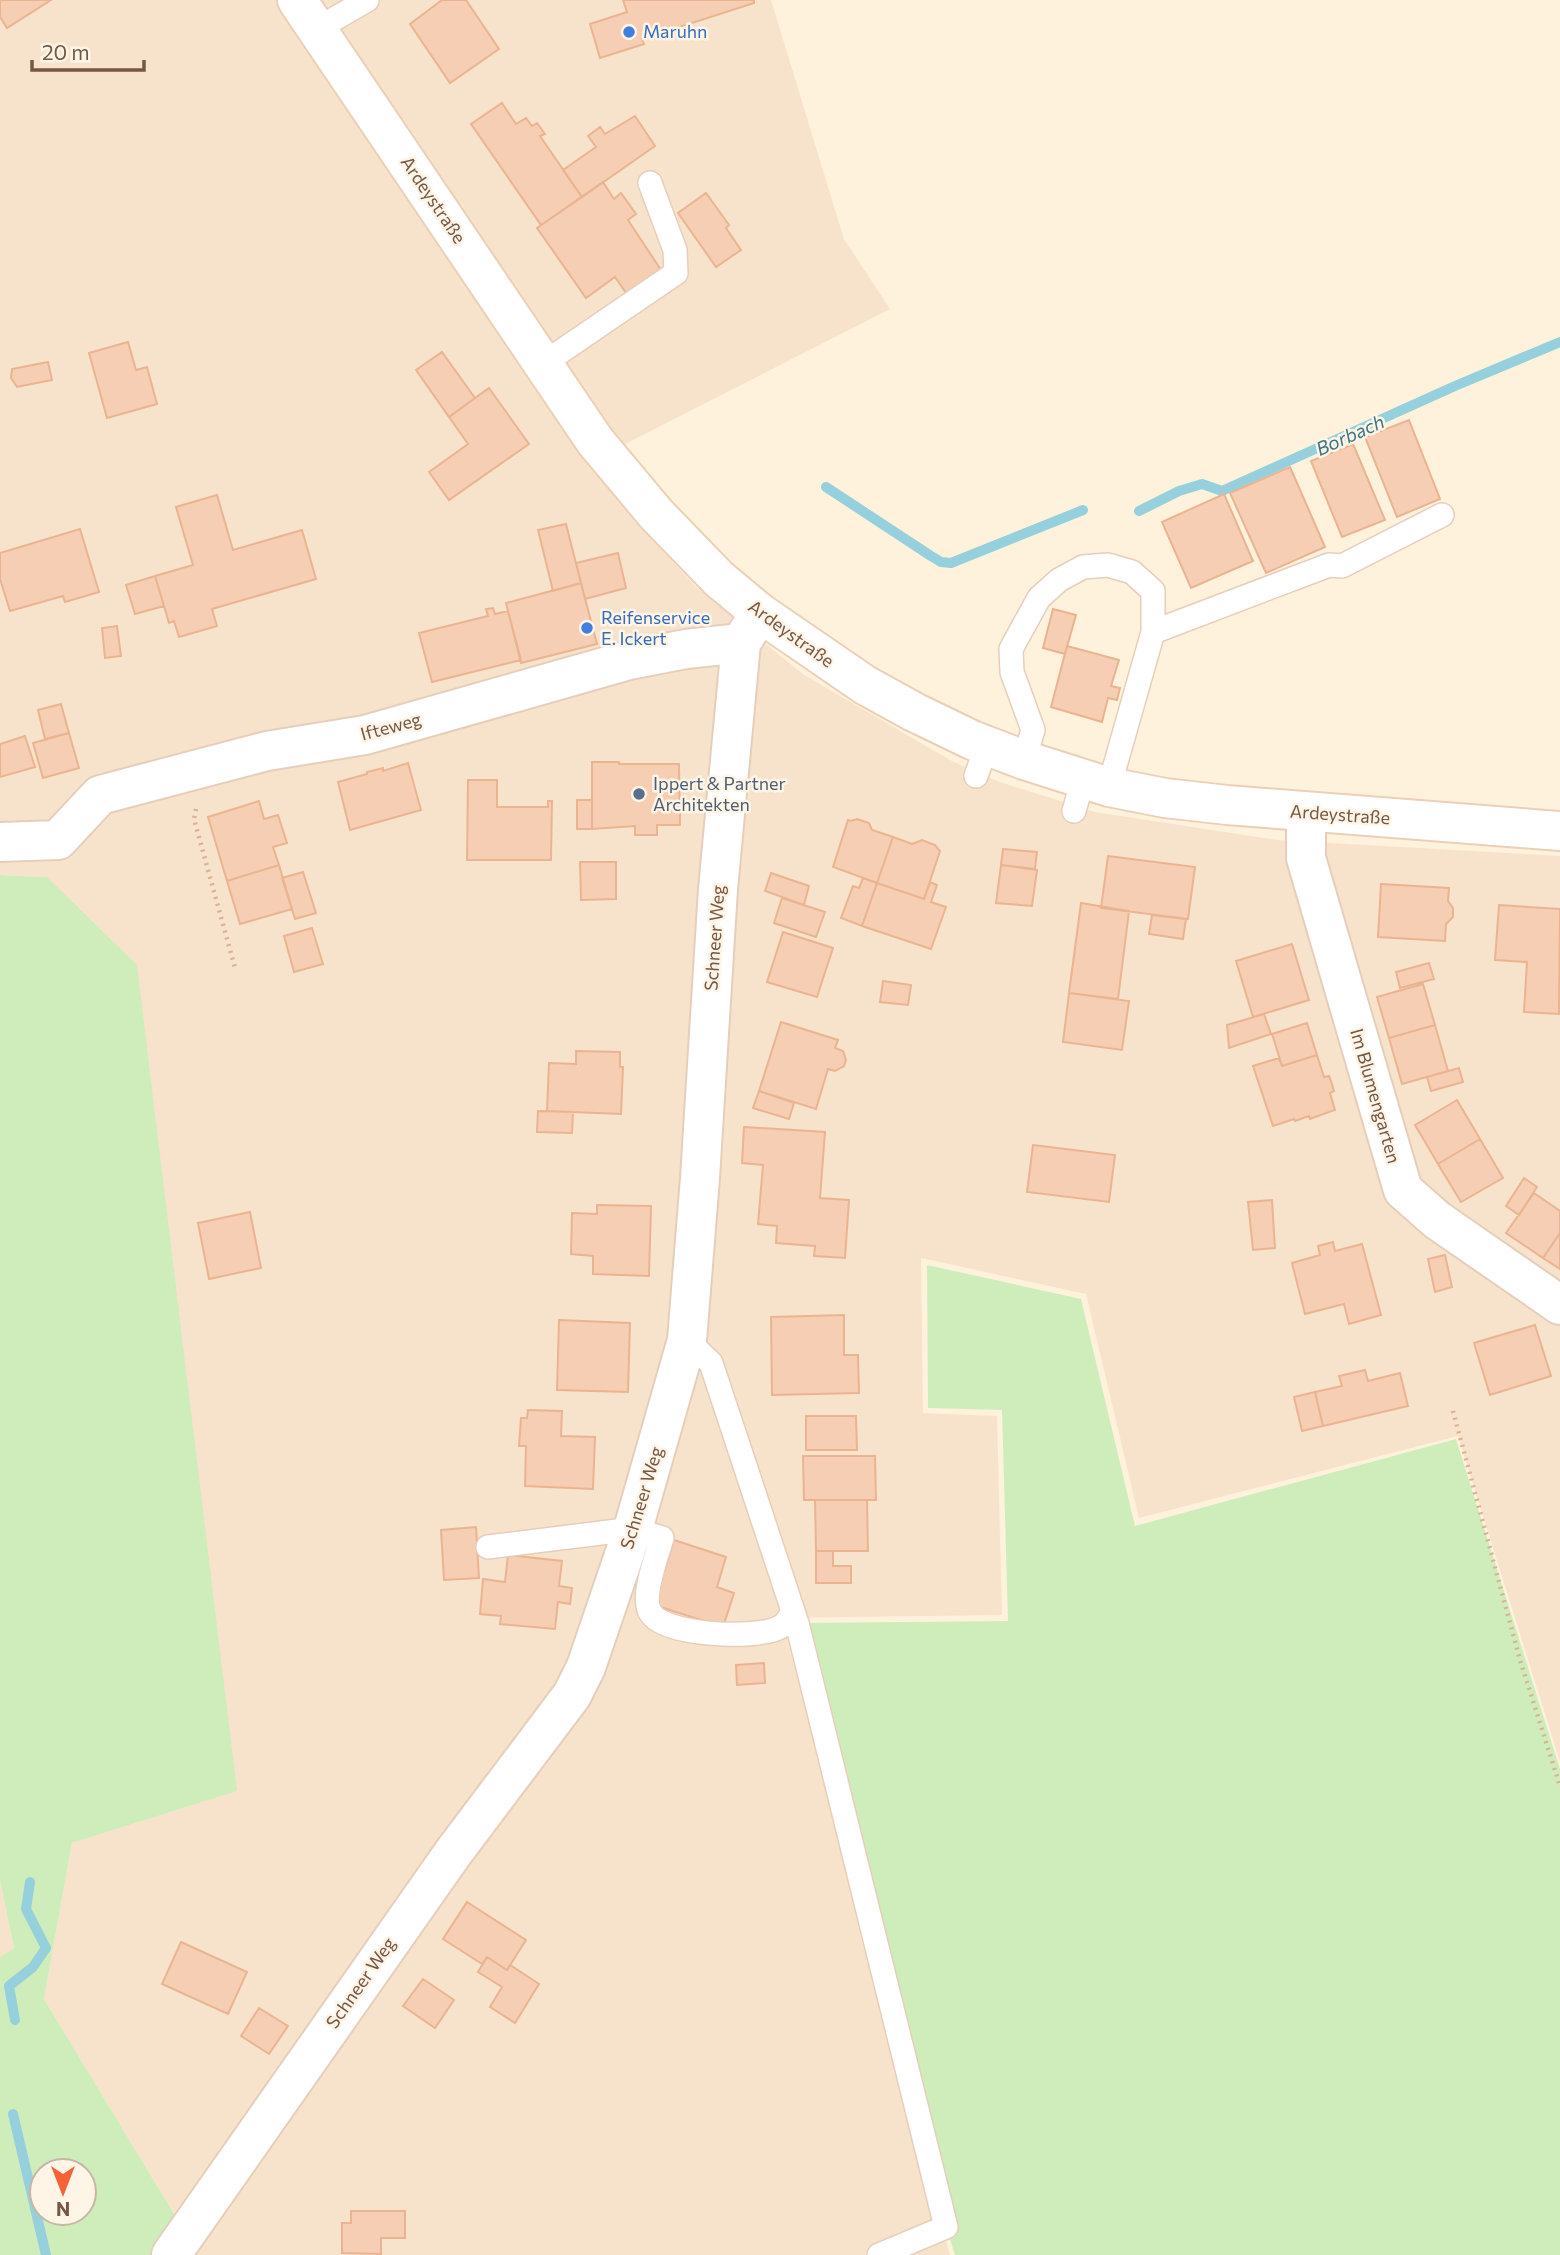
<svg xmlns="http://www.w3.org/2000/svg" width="1560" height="2255" font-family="Commissioner,sans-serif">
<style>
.residential{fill:#f7e3cb}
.green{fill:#cfedbb;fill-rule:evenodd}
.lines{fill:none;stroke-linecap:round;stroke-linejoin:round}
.stream{stroke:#96d0dc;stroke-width:10}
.building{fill:#f6ceb3;stroke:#eab491;stroke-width:2}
.lane-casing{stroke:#e5cfbc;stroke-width:26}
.street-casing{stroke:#e5cfbc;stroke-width:42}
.secondary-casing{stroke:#ebd0b8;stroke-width:42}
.path{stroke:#dbb196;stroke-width:4.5;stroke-dasharray:2 5;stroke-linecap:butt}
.lane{stroke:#fff;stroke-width:23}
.street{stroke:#fff;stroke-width:38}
.secondary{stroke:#fff;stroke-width:38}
.shop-dot{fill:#3f7fe0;stroke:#fff5e6;stroke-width:2.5}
.service-dot{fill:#5c6f8a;stroke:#fff5e6;stroke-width:2.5}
.labels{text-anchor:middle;stroke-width:5;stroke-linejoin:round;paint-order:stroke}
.shop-label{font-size:18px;fill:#366cbe;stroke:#fff5e6;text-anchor:start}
.street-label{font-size:18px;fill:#765644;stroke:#fff5e6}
.service-label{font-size:18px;fill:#4e5e75;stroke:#fff5e6;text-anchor:start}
.water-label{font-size:19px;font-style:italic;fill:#397785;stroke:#fff5e6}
</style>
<rect width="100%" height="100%" fill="#fef2dd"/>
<!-- residential -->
<path class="residential" d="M 0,0 L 771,0 L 844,239 L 890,309 L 590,462 L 636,522 L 696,587 L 804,675 L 952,761 L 997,781 L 1095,812 L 1277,840 L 1560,856 L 1560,1762 L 1458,1436 L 1139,1518 L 1086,1294 L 921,1258 L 923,1413 L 997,1416 L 1002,1615 L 782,1618 L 950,2255 L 154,2255 L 179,2222 L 44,1999 L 72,1843 L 236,1791 L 47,877 L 0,875 Z
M 0,1881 L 14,1948 L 0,1957 Z"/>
<!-- green -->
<path class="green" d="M 0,875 L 47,877 L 137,965 L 237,1791 L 72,1843 L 44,1999 L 179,2222 L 154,2255 L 0,2255 L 0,1957 L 14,1948 L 0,1881 ZM 42,2171 L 84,2171 L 84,2213 L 42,2213 Z
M 927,1265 L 1081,1299 L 1135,1526 L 1456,1439 L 1560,1769 L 1560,2255 L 955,2255 L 946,2227 L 797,1623 L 1008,1621 L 1002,1410 L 928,1408 Z"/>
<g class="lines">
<!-- stream -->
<path class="stream" d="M 826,487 L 931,556 L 941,562 L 951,563 L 1083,510
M 1139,511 L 1179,491 L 1202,484 L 1222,491 L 1455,386 L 1560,342
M 15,2020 L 9,1986 L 33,1967 L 46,1948 L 26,1909 L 30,1882
M 13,2114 L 46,2255"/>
</g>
<!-- building -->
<path class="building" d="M 0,0 L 51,0 L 7,28 L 0,17 Z
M 442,0 L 466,0 L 499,49 L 450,83 L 410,24 Z
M 623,0 L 754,0 L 754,3 L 642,39 L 644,44 L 600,58 L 590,24 L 627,12 Z
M 502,103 L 516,124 L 526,118 L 532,126 L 537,123 L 545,134 L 540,136 L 582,197 L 541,225 L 471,124 Z
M 635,116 L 655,146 L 582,197 L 563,170 L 596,147 L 588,136 L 600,127 L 605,134 Z
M 603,182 L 614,199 L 621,193 L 636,214 L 628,220 L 661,270 L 626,293 L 615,277 L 586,298 L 537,228 Z
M 706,193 L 729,225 L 726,228 L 741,250 L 716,267 L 678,213 Z
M 128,342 L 136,370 L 147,367 L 157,404 L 107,418 L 89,353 Z
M 442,352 L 475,398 L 449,417 L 416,370 Z
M 48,362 L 52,380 L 17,387 L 11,378 L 12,369 Z
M 489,388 L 529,444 L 449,500 L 429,472 L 468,444 L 449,417 Z
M 1409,420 L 1440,499 L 1397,517 L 1365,437 Z
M 1353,444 L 1385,520 L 1342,537 L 1311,461 Z
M 1290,467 L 1325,547 L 1266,573 L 1230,493 Z
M 1224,494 L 1253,561 L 1191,588 L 1162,522 Z
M 217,495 L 233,550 L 302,530 L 316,579 L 212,609 L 217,626 L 179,637 L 174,621 L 169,623 L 155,576 L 193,565 L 176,507 Z
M 566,524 L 581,583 L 553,591 L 538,530 Z
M 80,529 L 99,592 L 65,602 L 63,596 L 10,611 L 0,579 L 0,553 Z
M 618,553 L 626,588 L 585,599 L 576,563 Z
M 155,576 L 164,606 L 135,614 L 126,585 Z
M 581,583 L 597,644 L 521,663 L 506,603 Z
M 493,608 L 495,614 L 508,611 L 521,660 L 432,682 L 419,633 L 488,616 L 486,609 Z
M 1053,609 L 1076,615 L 1065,654 L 1043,648 Z
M 117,626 L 121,656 L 105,658 L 102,628 Z
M 1067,646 L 1119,660 L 1111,686 L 1120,688 L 1117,700 L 1108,698 L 1102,722 L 1051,707 Z
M 61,704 L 69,733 L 45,739 L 38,710 Z
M 69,733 L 79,768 L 43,778 L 33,743 Z
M 25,736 L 35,767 L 0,777 L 0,744 Z
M 592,762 L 619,762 L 619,764 L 679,764 L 680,825 L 657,825 L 657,835 L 635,835 L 635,826 L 592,829 Z
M 408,763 L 421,810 L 350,830 L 338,782 L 367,774 L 367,772 L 383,768 L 383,771 Z
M 468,780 L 497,780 L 497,807 L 548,807 L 548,801 L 552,801 L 551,860 L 467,860 Z
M 577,800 L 592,800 L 592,829 L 577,829 Z
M 259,801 L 264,819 L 278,815 L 287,843 L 273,847 L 279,865 L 227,881 L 208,817 Z
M 857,819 L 869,823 L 872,830 L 893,837 L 877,883 L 833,867 L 848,820 L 851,821 Z
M 893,837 L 912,844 L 922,840 L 935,845 L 940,851 L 924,899 L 877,883 Z
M 1003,849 L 1037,852 L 1035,869 L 1001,865 Z
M 1108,856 L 1195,867 L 1188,919 L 1101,908 Z
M 580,862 L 616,862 L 616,899 L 581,900 Z
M 279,865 L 292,909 L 240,924 L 227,881 Z
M 1001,865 L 1037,870 L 1032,906 L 996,903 Z
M 303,872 L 316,913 L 295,919 L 282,878 Z
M 771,873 L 809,886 L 804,905 L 765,891 Z
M 863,878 L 877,883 L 862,926 L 841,918 L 853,886 L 859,888 Z
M 930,882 L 937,885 L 931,902 L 946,907 L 931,949 L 862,926 L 877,883 L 924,899 Z
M 1381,884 L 1449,888 L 1448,901 L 1453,908 L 1453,917 L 1446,924 L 1445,941 L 1378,937 Z
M 782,898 L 825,912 L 816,937 L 774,923 Z
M 1081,903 L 1129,911 L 1118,999 L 1069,993 Z
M 1499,905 L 1560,909 L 1559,1014 L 1524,1012 L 1527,962 L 1495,960 Z
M 1152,915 L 1186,919 L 1183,939 L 1149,934 Z
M 312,928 L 323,964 L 294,972 L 284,936 Z
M 783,932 L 833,948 L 817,997 L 767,982 Z
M 1292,944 L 1309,1000 L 1253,1017 L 1236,961 Z
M 1429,963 L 1434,979 L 1400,988 L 1396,972 Z
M 883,981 L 911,985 L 908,1005 L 880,1002 Z
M 1423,984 L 1435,1025 L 1389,1038 L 1377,997 Z
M 1069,993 L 1129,1001 L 1122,1050 L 1063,1042 Z
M 1264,1014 L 1271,1034 L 1229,1048 L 1227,1025 Z
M 781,1022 L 838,1040 L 835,1048 L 843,1051 L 846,1060 L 844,1066 L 835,1071 L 828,1069 L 816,1109 L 759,1091 Z
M 1307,1023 L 1317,1055 L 1282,1066 L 1272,1034 Z
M 1435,1025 L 1448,1071 L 1402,1084 L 1389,1038 Z
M 576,1051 L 620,1052 L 620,1067 L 623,1067 L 621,1114 L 547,1111 L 549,1063 L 576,1064 Z
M 1317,1055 L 1324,1077 L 1329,1076 L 1332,1084 L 1334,1091 L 1330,1093 L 1335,1110 L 1310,1119 L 1309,1116 L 1295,1121 L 1294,1119 L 1273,1126 L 1253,1066 L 1279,1058 L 1282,1066 Z
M 1459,1068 L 1463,1082 L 1431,1091 L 1427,1077 Z
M 759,1091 L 794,1103 L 789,1119 L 753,1108 Z
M 1457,1100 L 1480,1139 L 1438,1164 L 1415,1125 Z
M 538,1111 L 573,1112 L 572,1133 L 537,1132 Z
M 744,1127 L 825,1132 L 820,1198 L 849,1200 L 845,1258 L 814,1256 L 815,1246 L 776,1243 L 777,1226 L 758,1224 L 763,1165 L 742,1163 Z
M 1480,1139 L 1503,1178 L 1461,1202 L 1438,1164 Z
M 1033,1145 L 1115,1155 L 1109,1202 L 1027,1192 Z
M 1524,1178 L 1537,1187 L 1519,1215 L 1506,1206 Z
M 1534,1193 L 1560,1211 L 1560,1233 L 1543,1258 L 1506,1233 Z
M 1272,1200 L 1275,1248 L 1253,1250 L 1248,1202 Z
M 597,1205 L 651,1206 L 649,1276 L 593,1274 L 593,1256 L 571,1254 L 572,1213 L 597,1214 Z
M 250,1212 L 261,1268 L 209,1279 L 198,1223 Z
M 1560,1233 L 1560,1269 L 1543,1258 Z
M 1333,1242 L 1335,1251 L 1362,1244 L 1381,1315 L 1349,1324 L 1344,1304 L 1305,1314 L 1292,1263 L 1320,1255 L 1318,1246 Z
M 1445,1255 L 1452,1287 L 1435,1292 L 1428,1259 Z
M 844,1315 L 844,1355 L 858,1355 L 859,1393 L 772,1395 L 771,1317 Z
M 559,1320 L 630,1323 L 628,1392 L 557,1390 Z
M 1535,1325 L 1551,1376 L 1490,1395 L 1474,1343 Z
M 1365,1370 L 1368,1381 L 1400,1373 L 1408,1406 L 1323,1426 L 1315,1392 L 1342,1386 L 1339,1376 Z
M 1315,1392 L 1323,1426 L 1302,1431 L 1294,1397 Z
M 528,1410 L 562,1411 L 561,1436 L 595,1437 L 593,1489 L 525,1486 L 526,1446 L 519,1446 L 521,1418 L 527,1418 Z
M 806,1416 L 856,1416 L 857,1450 L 806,1450 Z
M 803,1456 L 875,1456 L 876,1500 L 804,1500 Z
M 815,1500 L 867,1500 L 868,1551 L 816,1551 Z
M 476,1527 L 479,1578 L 444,1580 L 441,1530 Z
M 674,1540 L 726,1557 L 717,1587 L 734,1593 L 723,1627 L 654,1605 Z
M 816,1551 L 833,1551 L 833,1566 L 851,1566 L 851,1583 L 816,1583 Z
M 508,1555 L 562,1561 L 559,1586 L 572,1588 L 570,1604 L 558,1602 L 555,1629 L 500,1624 L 501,1616 L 480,1614 L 483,1579 L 505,1582 Z
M 764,1663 L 765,1683 L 737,1685 L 736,1665 Z
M 467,1902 L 526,1940 L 507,1970 L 487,1957 L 482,1964 L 443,1939 Z
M 181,1942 L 247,1972 L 228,2014 L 162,1984 Z
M 487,1957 L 507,1970 L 510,1965 L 539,1984 L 515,2023 L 490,2007 L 502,1987 L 478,1972 Z
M 423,1979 L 454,2000 L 435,2028 L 403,2006 Z
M 259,2008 L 288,2026 L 269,2054 L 241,2036 Z
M 351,2211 L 405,2211 L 405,2238 L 381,2238 L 381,2254 L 342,2253 L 342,2223 L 351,2223 Z"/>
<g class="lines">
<defs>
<path id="lane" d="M 317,29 L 367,0
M 544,363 L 676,273 L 675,250 L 650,183
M 1153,632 L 1329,565 L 1342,566 L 1442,515
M 1024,760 L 1033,730 L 1012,672 L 1011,649 L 1039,598 L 1059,580 L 1083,567 L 1108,565 L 1132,572 L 1153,591 L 1153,632 L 1109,787
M 976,776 L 987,745
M 1074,811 L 1083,779
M 687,1340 L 711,1363 L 797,1623 L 946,2227 L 879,2255
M 488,1547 L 633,1529 L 662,1538 C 657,1556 641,1596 650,1612 C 663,1636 758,1640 780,1627 C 787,1624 789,1618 793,1611"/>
<path id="street" d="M 1306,812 L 1306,858 L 1403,1190 L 1437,1220 L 1560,1305
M 0,842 L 58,840 L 100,795 L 267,751 L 365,735 L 629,660 L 686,649 L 741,643
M 171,2255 L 453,1853 L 572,1695 L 586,1667 L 633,1529 L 687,1340 L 700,1178 L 718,889 L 741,643 L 760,613"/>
<path id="secondary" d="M 297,0 L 595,441 L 656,514 L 719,579 L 760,613 L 865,685 L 914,712 L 972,740 L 1024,760 L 1109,787 L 1165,798 L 1227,805 L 1560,831"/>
</defs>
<!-- lane casing -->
<use href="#lane" class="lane-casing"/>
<!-- street casing -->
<use href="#street" class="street-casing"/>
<!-- secondary casing -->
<use href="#secondary" class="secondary-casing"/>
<!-- path -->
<path class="path" d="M 196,809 L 194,819 L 235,968
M 1453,1411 L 1520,1660 L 1560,1786"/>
<!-- lane -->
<use href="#lane" class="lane"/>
<!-- street -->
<use href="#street" class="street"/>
<!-- secondary -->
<use href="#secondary" class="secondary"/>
</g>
<!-- markers -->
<g class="shop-dot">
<circle cx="629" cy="32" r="7"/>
<circle cx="587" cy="628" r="7"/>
</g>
<circle class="service-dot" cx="639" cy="794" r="7"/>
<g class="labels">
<!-- shop labels -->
<g class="shop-label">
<text x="643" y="38">Maruhn</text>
<text x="601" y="624">Reifenservice<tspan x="601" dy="21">E. Ickert</tspan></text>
</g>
<!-- street labels -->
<g class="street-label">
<text transform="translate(433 200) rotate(56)" y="6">Ardeystraße</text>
<text transform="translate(791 634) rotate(36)" y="6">Ardeystraße</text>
<text transform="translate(391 727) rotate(-15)" y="6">Ifteweg</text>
<text transform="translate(1340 815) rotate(4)" y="6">Ardeystraße</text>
<text transform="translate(715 938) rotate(-86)" y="6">Schneer Weg</text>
<text transform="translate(1375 1096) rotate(74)" y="6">Im Blumengarten</text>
<text transform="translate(642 1498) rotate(-73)" y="6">Schneer Weg</text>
<text transform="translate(361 1983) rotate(-55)" y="6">Schneer Weg</text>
</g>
<!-- service labels -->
<g class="service-label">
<text x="653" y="790">Ippert &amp; Partner<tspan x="653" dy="21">Architekten</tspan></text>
</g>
<!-- water labels -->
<g class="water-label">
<text transform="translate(1350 435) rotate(-24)" y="7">Borbach</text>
</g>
</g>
<!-- north arrow -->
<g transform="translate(63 2192) rotate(180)"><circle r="33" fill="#fff5e6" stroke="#c8b5a5" stroke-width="2"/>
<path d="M0-5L12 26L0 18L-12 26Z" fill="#f56236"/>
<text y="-10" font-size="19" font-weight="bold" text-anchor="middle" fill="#765644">N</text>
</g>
<!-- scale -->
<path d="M32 60v10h112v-10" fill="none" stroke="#765644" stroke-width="3.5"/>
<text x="42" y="60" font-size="21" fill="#765644" stroke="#fff5e6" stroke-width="5" paint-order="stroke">20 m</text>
</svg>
